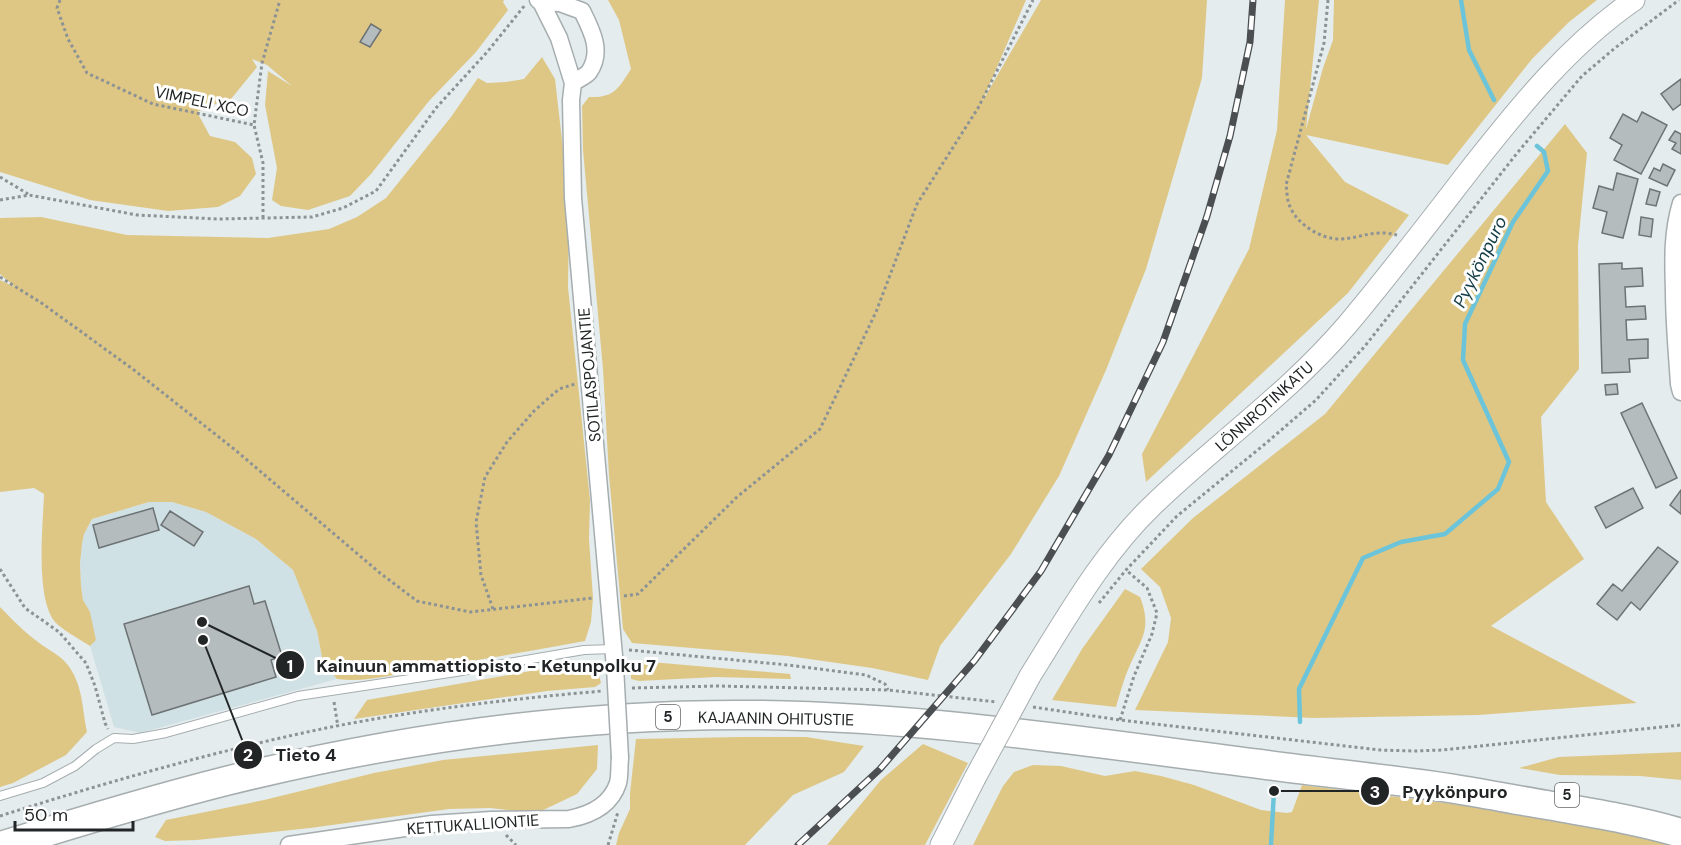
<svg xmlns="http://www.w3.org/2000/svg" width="1681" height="845" font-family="'DM Sans',sans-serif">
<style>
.built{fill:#d0e1e5}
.green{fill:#dec785}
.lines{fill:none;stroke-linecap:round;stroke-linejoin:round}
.stream{stroke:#6bc4d9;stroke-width:4.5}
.building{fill:#b5bcbe;stroke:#6d7375;stroke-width:1.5}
.service-casing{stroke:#a6adaf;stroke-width:10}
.minor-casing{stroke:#a6adaf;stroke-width:19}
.tertiary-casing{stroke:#a6adaf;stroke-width:23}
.trunk-casing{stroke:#a6adaf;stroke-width:31}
.path{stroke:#8d9394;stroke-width:3;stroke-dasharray:3 3;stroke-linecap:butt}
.service{stroke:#fff;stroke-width:8}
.minor{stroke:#fff;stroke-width:16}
.tertiary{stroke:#fff;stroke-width:21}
.trunk{stroke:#fff;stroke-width:28}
.rail-casing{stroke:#4b4f51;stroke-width:7}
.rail{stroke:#fff;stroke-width:4.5;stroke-dasharray:14;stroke-linecap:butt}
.minor-bridge-casing{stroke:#a6adaf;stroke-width:19;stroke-linecap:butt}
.tertiary-bridge-casing{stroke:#a6adaf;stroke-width:23;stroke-linecap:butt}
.minor-bridge{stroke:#fff;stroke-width:16}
.tertiary-bridge{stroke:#fff;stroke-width:21}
.labels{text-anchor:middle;stroke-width:6;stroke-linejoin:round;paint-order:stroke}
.shield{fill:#fff;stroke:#646667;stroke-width:1.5}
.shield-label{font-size:15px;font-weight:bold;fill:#222526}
.street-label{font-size:16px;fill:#222526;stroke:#fff}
.water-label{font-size:18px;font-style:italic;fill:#133d46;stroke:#fff}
.leader{fill:none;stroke:#222526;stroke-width:2}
.callout-dot{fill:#222526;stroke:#fff;stroke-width:2}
.mark-label{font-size:18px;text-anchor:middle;font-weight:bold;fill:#fff}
.callout-label{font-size:18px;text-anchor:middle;font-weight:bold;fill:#222526;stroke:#fff;stroke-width:6;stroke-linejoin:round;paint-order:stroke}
</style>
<rect width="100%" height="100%" fill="#e4ecee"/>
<!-- built -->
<path class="built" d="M 149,502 L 172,502 L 206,512 L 256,539 L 293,570 L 317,631 L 323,662 L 337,679 L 140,733 L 114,727 L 90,646 L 96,639 L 83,600 L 81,586 L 80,563 L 82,544 L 84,534 L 92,519 Z"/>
<!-- green -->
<path class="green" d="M 0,0 L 504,0 L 503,2 L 508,10 L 476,52 L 429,101 L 371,174 L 350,196 L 308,210 L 281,206 L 272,200 L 277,168 L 265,105 L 268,71 L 292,86 L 267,65 L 252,59 L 257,67 L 231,99 L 220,102 L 197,112 L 210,136 L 235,142 L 252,158 L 256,174 L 240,196 L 218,207 L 168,211 L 90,200 L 0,172 Z
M 608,0 L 1026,0 L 982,102 L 1041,0 L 1207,0 L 1202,78 L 1146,269 L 1106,370 L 1059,476 L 1011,554 L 940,646 L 928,680 L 872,668 L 788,656 L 632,643 L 623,629 L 609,475 L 603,369 L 583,150 L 582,106 L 589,97 C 614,98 618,89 631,69 L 619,20 Z
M 1285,0 L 1319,0 L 1306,129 L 1323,68 L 1333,40 L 1334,0 L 1597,0 L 1569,22 L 1532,59 L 1448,165 L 1306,135 L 1345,182 L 1409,215 L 1348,293 L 1146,482 L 1142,454 L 1249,249 L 1277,130 Z
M 542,57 L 555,79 L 566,175 L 569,224 L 568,287 L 590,500 L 589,539 L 593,598 L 591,622 L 585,641 C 532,651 478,660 425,669 C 396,674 366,683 337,679 L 323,662 L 317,631 L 293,570 L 256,539 L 206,512 L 172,502 L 149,502 L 92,519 L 84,534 L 82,544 L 80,563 L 81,586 L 83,600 L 90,612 L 96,640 L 90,646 C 81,640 61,629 55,622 C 35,598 43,525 44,494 L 34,488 L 0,492 L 0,280 L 15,287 L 0,274 L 0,218 L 41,217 L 127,235 L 268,238 L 329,229 L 357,217 L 386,198 L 451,117 L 478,78 L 487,83 L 506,82 L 524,79 Z
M 1565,124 L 1587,153 L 1578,245 L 1579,369 L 1541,417 L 1546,502 L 1584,559 L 1491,626 L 1637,703 L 1478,715 L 1314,718 L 1135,710 L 1168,642 L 1171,618 L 1160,587 L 1141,569 L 1193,518 L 1325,414 Z
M 1125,589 L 1140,597 C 1152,628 1142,638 1130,665 C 1124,678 1120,693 1116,707 L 1052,700 L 1082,649 Z
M 0,607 C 12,619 24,632 38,642 C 54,654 66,657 75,677 C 83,694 83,714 87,732 L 66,755 L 13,783 L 0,787 Z
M 587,661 L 597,666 L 601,683 L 595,687 L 547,691 L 354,719 L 367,700 Z
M 639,661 L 790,674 L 791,679 L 716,677 L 639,681 L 631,679 L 631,664 Z
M 741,737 L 806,737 L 864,746 L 844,772 L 793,795 L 745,845 L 616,845 L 619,833 L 630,809 L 630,793 L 636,739 Z
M 923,744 L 968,763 L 925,845 L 827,845 L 881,780 Z
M 598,745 L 597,769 L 577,794 L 537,813 L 490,808 L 449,809 L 310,828 L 197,840 L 165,841 L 155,837 L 166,820 L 264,800 L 374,773 L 443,760 Z
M 1681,752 L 1681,780 L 1640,776 L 1560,775 L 1519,768 L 1559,757 Z
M 1033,765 L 1061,766 L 1105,776 L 1135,771 L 1161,776 L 1194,785 L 1261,810 L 1287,813 L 1292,812 L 1302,785 L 1461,805 L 1594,825 L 1675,845 L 973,845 L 1003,786 L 1014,772 Z"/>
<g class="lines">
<!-- stream -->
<path class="stream" d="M 1461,0 L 1469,50 L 1494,100
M 1300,722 L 1299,689 L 1363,558 L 1401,542 L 1445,534 L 1498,489 L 1509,462 L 1463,360 L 1465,324 L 1513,222 L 1548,171 L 1544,152 L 1537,146
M 1271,845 L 1274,791"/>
</g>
<!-- building -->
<path class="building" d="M 371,24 L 381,30 L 370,47 L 360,42 Z
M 1681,79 L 1681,104 L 1673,110 L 1661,94 Z
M 1642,112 L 1667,125 L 1641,174 L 1614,160 L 1622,145 L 1610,138 L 1623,114 L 1637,122 Z
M 1675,131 L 1681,134 L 1681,154 L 1672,149 L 1676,143 L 1669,140 Z
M 1663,164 L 1675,170 L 1667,186 L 1649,178 L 1654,168 L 1660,171 Z
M 1617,173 L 1638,179 L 1623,238 L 1602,233 L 1607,212 L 1593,208 L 1599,186 L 1613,190 Z
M 1650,189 L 1660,192 L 1656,206 L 1646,204 Z
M 1641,217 L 1653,219 L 1651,237 L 1639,235 Z
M 1622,263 L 1622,269 L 1642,268 L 1643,286 L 1625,287 L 1626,307 L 1645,306 L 1646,319 L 1626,320 L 1627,340 L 1648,339 L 1648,358 L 1629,359 L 1630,372 L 1602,373 L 1599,264 Z
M 1617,384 L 1618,394 L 1606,395 L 1605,385 Z
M 1642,403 L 1677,478 L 1656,488 L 1621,413 Z
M 1633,488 L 1643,508 L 1606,528 L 1595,507 Z
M 1681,490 L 1681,514 L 1670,505 Z
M 153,508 L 159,530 L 99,548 L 93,525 Z
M 170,511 L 203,532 L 194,546 L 161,525 Z
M 1658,547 L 1678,562 L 1640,610 L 1631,602 L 1617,620 L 1597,604 L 1613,584 L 1622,591 Z
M 249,586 L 254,604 L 265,601 L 282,656 L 271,660 L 276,677 L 152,715 L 124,624 Z"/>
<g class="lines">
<defs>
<path id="service" d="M 0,796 L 43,783 L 75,766 L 96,749 L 114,738 L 133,739 L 166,733 L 298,696 L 456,672 L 584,650 L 613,649"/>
<path id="minor" d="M 538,0 L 541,2 L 559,38 L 573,83 L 571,100 L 573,198 L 615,667
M 541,2 L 560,3 L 582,11 C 592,31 603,52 589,72 C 586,76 578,79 573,83
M 1681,203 C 1672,232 1673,261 1674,291 C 1674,322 1677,353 1679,384 L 1681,392
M 289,845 L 432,824 L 491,820 L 569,819 C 590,815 611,805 618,783 C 620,775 619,766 620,758"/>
<path id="tertiary" d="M 1030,676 C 1067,617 1102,554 1153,505 C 1216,444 1289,393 1347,325 C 1390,274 1431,220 1472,167 C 1520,106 1570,44 1634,0
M 941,845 L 975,778"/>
<path id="trunk" d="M 4,845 C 78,822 151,800 226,781 C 399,738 580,713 758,715 C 926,717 1094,743 1260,764 C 1325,773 1390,779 1455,789 C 1486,794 1516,800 1547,805 C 1592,813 1637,820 1681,833"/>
</defs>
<!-- service casing -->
<use href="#service" class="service-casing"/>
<!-- minor casing -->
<use href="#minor" class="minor-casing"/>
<!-- tertiary casing -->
<use href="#tertiary" class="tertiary-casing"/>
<!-- trunk casing -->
<use href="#trunk" class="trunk-casing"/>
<!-- path -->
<path class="path" d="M 60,0 L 57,8 L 68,39 L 87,73 L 153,104 L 254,125
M 1328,0 L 1324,43 L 1286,185 C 1287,191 1287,199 1289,204 C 1295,223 1321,240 1341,239 C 1362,238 1373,229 1397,235
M 0,177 L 28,194
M 0,200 L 29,195 L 137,215 L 218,219 L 312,217 L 343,208 L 376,191 L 436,108 L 488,51 L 525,5
M 263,218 L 263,163 L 254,125 L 262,63 L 280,0
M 0,277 L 43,304 L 134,370 L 234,449 L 380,573 L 417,601 L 470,612 L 593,598
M 0,569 L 25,608 L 59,632 L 86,663 L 95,686 L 105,723 L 108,729
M 624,596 L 638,594 L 737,497 L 820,429 L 876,312 L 917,204 L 978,108 L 1033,0
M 1099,603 L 1126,570 L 1177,516 L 1265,444 L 1316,400 L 1365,346 L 1518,152 L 1582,76 L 1615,48 L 1679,0
M 493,609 L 481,575 L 476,522 L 485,477 L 507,442 L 534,411 L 559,389 L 575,384
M 629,650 L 788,665 L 866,675 L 885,684 L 888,690
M 632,688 L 718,686 L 888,690 L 997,702
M 334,702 L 338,727
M 1033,707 L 1120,720 L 1380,750 L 1414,751 L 1442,750 L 1681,725
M 1120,720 L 1134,676 L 1152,634 L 1157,613 L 1147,588 L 1126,570
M 0,816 C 107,782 216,751 326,728 C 417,710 509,699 602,691
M 506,835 L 516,845
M 608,845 L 618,812"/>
<!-- service -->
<use href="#service" class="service"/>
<!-- minor -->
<use href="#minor" class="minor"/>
<!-- tertiary -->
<use href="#tertiary" class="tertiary"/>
<!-- trunk -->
<use href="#trunk" class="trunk"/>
<defs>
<path id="rail" d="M 798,845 L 880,769 L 975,660 L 1041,571 L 1109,455 L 1163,342 L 1207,216 L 1230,136 L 1250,42 L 1253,0"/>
</defs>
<!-- rail casing -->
<use href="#rail" class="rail-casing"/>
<!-- rail -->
<use href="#rail" class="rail"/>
<defs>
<path id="minor-bridge" d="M 615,667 L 620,758"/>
<path id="tertiary-bridge" d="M 975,778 L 1030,676"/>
</defs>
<!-- minor-bridge casing -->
<use href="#minor-bridge" class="minor-bridge-casing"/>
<!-- tertiary-bridge casing -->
<use href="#tertiary-bridge" class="tertiary-bridge-casing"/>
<!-- minor-bridge -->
<use href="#minor-bridge" class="minor-bridge"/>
<!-- tertiary-bridge -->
<use href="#tertiary-bridge" class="tertiary-bridge"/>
</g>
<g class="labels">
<!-- shield labels -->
<g class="shield">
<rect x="656" y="705" width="24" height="24" rx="4.5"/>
<rect x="1555" y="783" width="24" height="24" rx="4.5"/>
</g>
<g class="shield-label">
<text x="668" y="722">5</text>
<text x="1567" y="800">5</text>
</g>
<!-- street labels -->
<g class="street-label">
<text transform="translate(202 101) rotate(12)" y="6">VIMPELI XCO</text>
<text transform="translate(589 375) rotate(-95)" y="6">SOTILASPOJANTIE</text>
<text transform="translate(1264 406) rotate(-42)" y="6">LÖNNROTINKATU</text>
<text transform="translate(776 718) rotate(1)" y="6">KAJAANIN OHITUSTIE</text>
<text transform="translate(473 824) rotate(-4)" y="6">KETTUKALLIONTIE</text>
</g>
<!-- water labels -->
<g class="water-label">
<text transform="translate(1480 262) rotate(-64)" y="6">Pyykönpuro</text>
</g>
</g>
<!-- callouts -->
<path class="leader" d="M202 622L290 665M203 640L248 755M1274 791L1375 791"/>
<g class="callout-dot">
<circle cx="202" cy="622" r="6"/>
<circle cx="203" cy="640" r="6"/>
<circle cx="1274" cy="791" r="6"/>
<circle cx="290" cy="665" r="15"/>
<circle cx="248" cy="755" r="15"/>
<circle cx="1375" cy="791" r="15"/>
</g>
<g class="mark-label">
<text x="290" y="672">1</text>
<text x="248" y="761">2</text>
<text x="1375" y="798">3</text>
</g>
<g class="callout-label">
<text x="486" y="672">Kainuun ammattiopisto - Ketunpolku 7</text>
<text x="306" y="761">Tieto 4</text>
<text x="1455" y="798">Pyykönpuro</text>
</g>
<!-- scale -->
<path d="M15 821v9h118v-9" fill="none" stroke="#222526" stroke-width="3"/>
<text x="24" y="821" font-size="18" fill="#222526" stroke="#ffffff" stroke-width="4.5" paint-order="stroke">50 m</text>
</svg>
